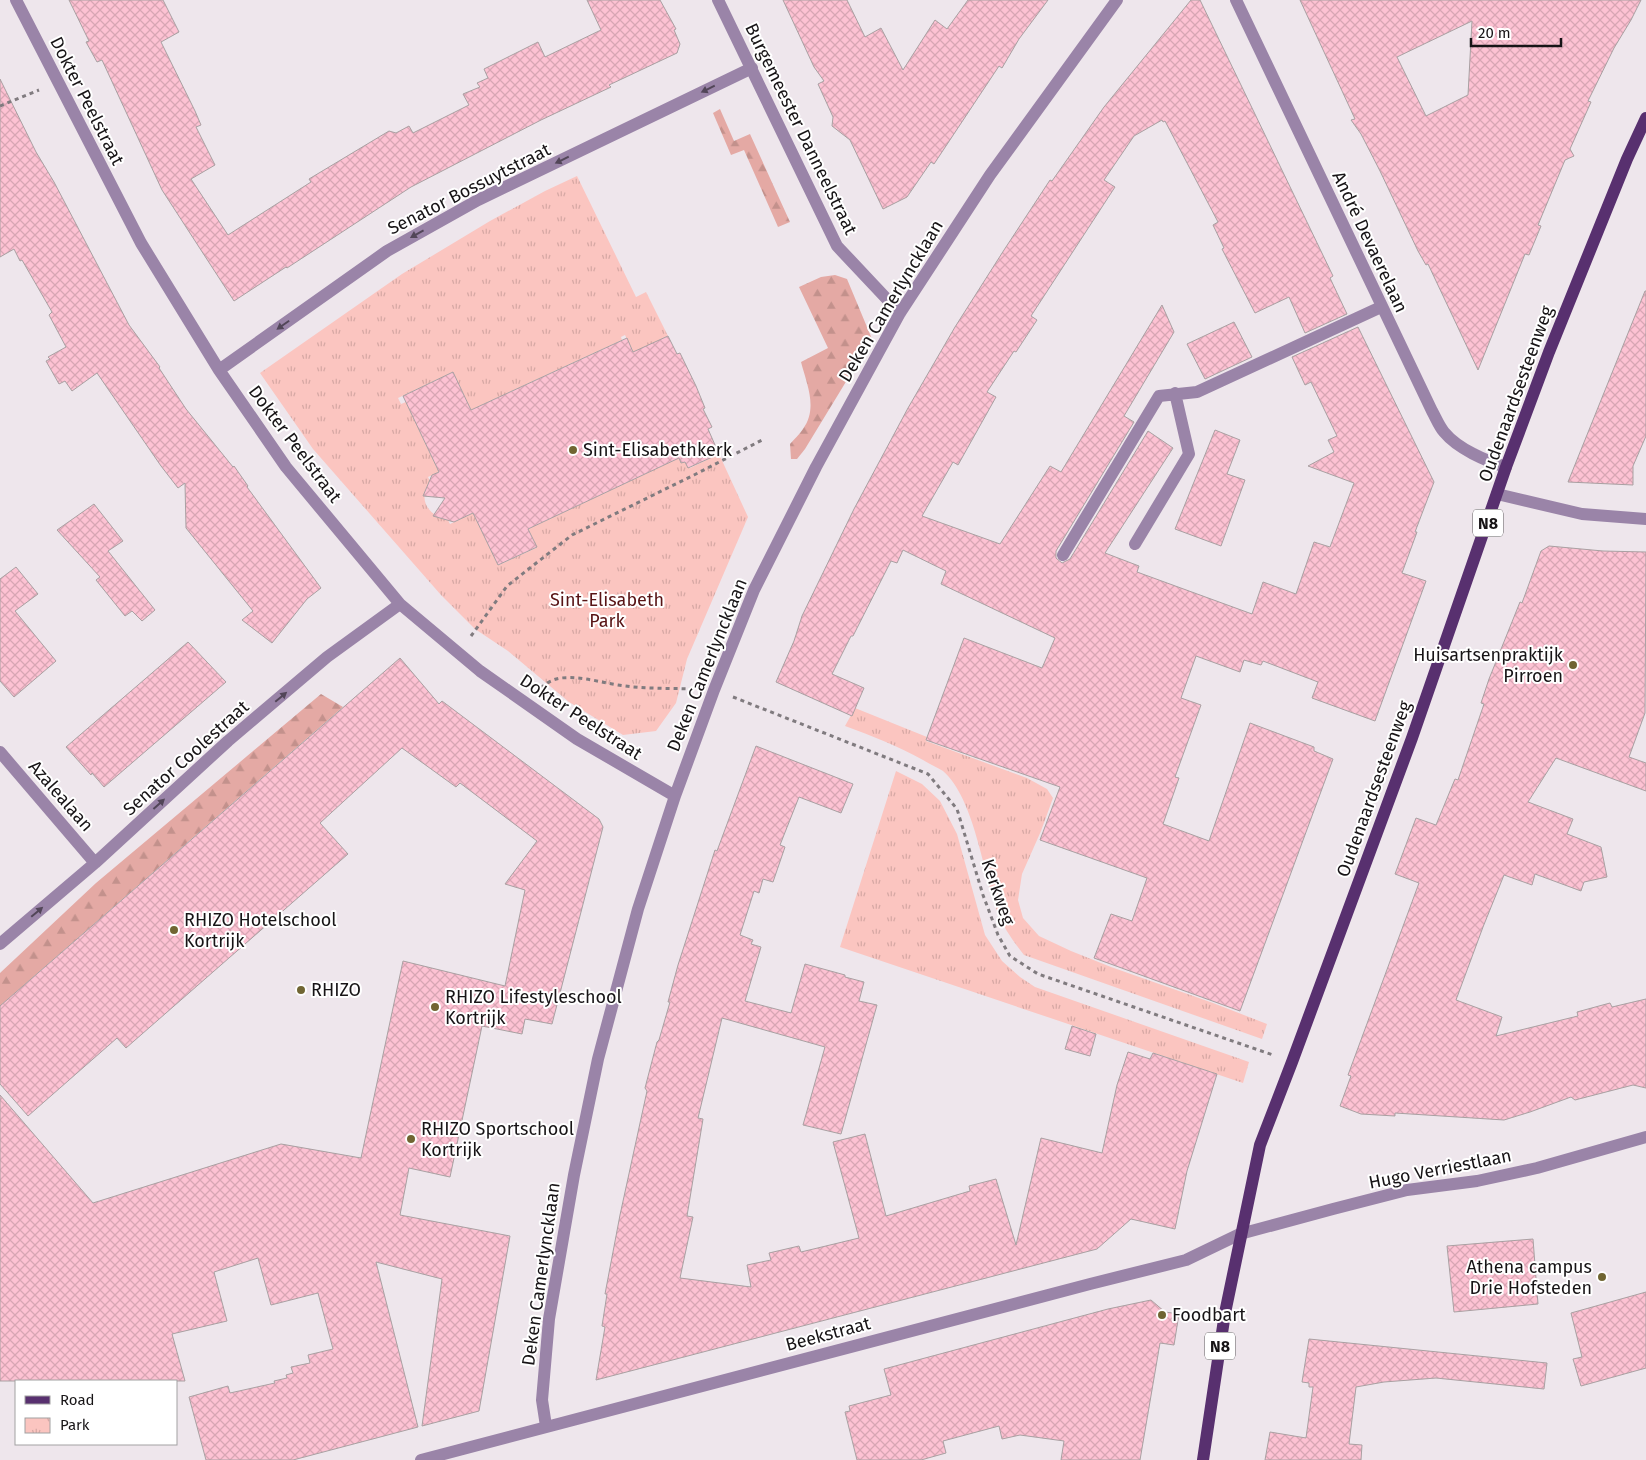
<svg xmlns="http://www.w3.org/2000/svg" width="1646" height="1460" font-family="'Fira Sans',sans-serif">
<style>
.forest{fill:url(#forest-firs)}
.park{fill:url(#park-tufts)}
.building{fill:url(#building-cross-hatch);stroke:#a9a0a2;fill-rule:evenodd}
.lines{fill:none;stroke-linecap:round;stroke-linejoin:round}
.path{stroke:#807b7f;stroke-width:3;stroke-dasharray:4 4;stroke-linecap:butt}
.service{stroke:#9a84a8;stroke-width:12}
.minor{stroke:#9a84a8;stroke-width:12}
.primary{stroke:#58306f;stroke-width:12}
.oneway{fill:#524658}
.poi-dot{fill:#706532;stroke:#fff;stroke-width:2}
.labels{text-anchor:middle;stroke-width:4;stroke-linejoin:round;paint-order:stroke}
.shield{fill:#fff;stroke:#5d5a5c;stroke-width:1}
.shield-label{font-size:16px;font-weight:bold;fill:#171416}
.street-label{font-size:18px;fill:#171416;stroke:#fff}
.poi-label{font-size:18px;fill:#171416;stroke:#fff;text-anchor:start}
.park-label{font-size:18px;fill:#581415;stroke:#fff}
</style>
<defs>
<pattern id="forest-firs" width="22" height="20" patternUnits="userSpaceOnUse" patternTransform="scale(1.25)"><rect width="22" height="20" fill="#e4a9a4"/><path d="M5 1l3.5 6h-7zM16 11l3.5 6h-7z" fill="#c3918c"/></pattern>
<pattern id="park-tufts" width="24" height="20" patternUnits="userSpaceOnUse" patternTransform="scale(1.25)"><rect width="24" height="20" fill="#fbc5c0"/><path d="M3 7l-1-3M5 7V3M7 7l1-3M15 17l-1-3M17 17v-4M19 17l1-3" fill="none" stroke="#d6a8a4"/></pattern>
<pattern id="building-cross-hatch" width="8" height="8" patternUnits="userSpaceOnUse" patternTransform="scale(1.25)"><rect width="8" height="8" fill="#fdc2d3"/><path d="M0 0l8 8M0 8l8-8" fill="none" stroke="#d8a6b4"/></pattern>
</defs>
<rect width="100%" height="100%" fill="#eee6ec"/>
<!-- forest -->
<path class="forest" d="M 720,109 L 734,141 L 750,134 L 790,222 L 778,227 L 744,150 L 731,155 L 713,113 Z
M 835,275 L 847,279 L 872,339 L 805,449 L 797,459 L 791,459 L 790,444 C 794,439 799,435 803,429 C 818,408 807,385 801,362 L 828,348 L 799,287 L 821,277 Z
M 321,694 L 343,707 L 0,1006 L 0,973 L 96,883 Z"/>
<!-- park -->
<path class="park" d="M 577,176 L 636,297 L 646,292 L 668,336 L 664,338 L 665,340 L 634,355 L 625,335 L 621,337 L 622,340 L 471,410 L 453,372 L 398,398 L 401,404 L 406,402 L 439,472 L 428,477 L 431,483 C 416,497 429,518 447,518 L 450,524 L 473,513 L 499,565 L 536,548 L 528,529 L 679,458 L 681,463 L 685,462 L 690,468 L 719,454 L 748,517 L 687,659 L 676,703 L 656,731 L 623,735 L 569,702 L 508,651 L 475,629 L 441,595 L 313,449 L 260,373 L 402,274 L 490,221 L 545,191 Z
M 855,708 L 927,737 L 926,741 L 1027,778 L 1047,789 L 1053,798 L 1041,831 L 1022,874 L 1018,900 L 1023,918 L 1039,936 L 1071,951 L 1111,967 L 1213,1003 L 1267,1024 L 1262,1039 L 1024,955 C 1014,942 1004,929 998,913 C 983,874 975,799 943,771 C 937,767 929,764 923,760 C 898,746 872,736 845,726 Z
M 896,771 L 922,784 L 940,801 L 957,834 L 985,935 L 1002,961 L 1020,977 L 1035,987 L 1249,1062 L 1243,1083 L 840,947 Z"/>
<!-- building -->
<path class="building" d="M 69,0 L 163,0 L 179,32 L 161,42 L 195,111 L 201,125 L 196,127 L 215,165 L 191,179 L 228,235 L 311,182 L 309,179 L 389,131 L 396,133 L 409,126 L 413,133 L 469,105 L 463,94 L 480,87 L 477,83 L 488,78 L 484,69 L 538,42 L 545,57 L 601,30 L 587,0 L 660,0 L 676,29 L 674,30 L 680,44 L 677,53 L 609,85 L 611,87 L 541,120 L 411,187 L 287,268 L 286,267 L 234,301 L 162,190 L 102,60 L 97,62 L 86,42 L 89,41 Z
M 783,0 L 847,0 L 865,37 L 881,28 L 903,70 L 935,20 L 947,29 L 968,0 L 1048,0 L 1019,39 L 1002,68 L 999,66 L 934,164 L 931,162 L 907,197 L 883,209 L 850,140 L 832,126 L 833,117 L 818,84 L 824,81 L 814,67 Z
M 1191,0 L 1200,0 L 1333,276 L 1330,278 L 1347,314 L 1305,333 L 1289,297 L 1255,313 L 1222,249 L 1224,248 L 1213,225 L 1218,222 L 1165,121 L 1163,122 L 1162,120 L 1134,136 L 1104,180 L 1115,187 L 1031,316 L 1037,320 L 1016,352 L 1014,351 L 987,392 L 996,397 L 958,465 L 953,462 L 922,516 L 1000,544 L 1050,466 L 1061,472 L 1162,305 L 1174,332 L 1124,416 L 1134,422 L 1056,551 L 1056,558 L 1062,563 L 1070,559 L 1148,431 L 1173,448 L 1105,553 L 1139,566 L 1137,572 L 1252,614 L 1263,582 L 1296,594 L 1314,542 L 1330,547 L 1354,483 L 1308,466 L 1334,452 L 1328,440 L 1337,436 L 1311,382 L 1305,385 L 1292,357 L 1358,327 L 1434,482 L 1415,532 L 1417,532 L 1402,573 L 1426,581 L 1375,721 L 1312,698 L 1318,682 L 1263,661 L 1261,665 L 1244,660 L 1240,672 L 1196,656 L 1181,698 L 1201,705 L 1175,777 L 1179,778 L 1163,824 L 1209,841 L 1250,723 L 1314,747 L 1314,751 L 1333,759 L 1240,1011 L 1094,958 L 1111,914 L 1132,921 L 1147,878 L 1040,840 L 1060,787 L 926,740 L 964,638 L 1042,668 L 1055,638 L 941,584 L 946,571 L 903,550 L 897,563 L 891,561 L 853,636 L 851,636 L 832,674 L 864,688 L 852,716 L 776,682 L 794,641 L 802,616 L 854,509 L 908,408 L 955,327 L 1004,250 L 1050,180 L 1052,181 L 1104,107 Z
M 1300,0 L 1641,0 L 1631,20 L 1614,48 L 1588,101 L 1591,102 L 1570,149 L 1574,156 L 1565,160 L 1538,225 L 1541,226 L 1529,255 L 1525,254 L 1478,370 L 1428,264 L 1426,265 L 1418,251 L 1380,171 L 1361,134 L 1351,120 L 1355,119 ZM 1472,21 L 1468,95 L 1426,116 L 1397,57 Z
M 0,79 L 36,152 L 54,182 L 129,325 L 160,367 L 159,368 L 186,409 L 233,467 L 234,466 L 248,486 L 247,487 L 321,588 L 307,599 L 272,643 L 242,620 L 253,611 L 186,528 L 185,483 L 178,488 L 161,466 L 97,373 L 72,391 L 65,381 L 59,384 L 46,361 L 50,359 L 48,357 L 66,347 L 49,315 L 52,312 L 22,260 L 20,261 L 14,249 L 0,257 Z
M 1645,291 L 1646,291 L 1646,436 L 1633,466 L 1633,485 L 1568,482 Z
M 1234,322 L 1252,357 L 1205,379 L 1187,344 Z
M 668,336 L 677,354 L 680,353 L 696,386 L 705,408 L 703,409 L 712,427 L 708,429 L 719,454 L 688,468 L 685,462 L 681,463 L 679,458 L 528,529 L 537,547 L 498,565 L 473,513 L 454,522 L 433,516 L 445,498 L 423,496 L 432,475 L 439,472 L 403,396 L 453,372 L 471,410 L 627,338 L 633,352 Z
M 1215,430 L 1240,440 L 1227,474 L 1245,480 L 1221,546 L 1175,529 Z
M 94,504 L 123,541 L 108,551 L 155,610 L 142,621 L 132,611 L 125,616 L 96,580 L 100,577 L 57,530 Z
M 1549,546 L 1603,551 L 1646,552 L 1645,713 L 1629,757 L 1646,763 L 1646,791 L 1556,758 L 1528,802 L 1573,819 L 1567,834 L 1601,847 L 1607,877 L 1584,882 L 1581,891 L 1535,874 L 1532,885 L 1504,875 L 1483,927 L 1456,1000 L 1502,1017 L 1496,1036 L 1578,1016 L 1577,1012 L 1610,1003 L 1612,1007 L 1646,999 L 1646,1088 L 1633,1085 L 1575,1100 L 1571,1097 L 1530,1112 L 1504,1120 L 1395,1113 L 1395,1116 L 1361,1114 L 1340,1106 L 1351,1076 L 1348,1075 L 1419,883 L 1395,874 L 1416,818 L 1436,825 L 1455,779 L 1458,780 L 1484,704 L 1481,703 L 1489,679 L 1520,602 L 1522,603 L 1541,551 Z
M 16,567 L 38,594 L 15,611 L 56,661 L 14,697 L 0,681 L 0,579 Z
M 188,642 L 226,682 L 104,787 L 92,773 L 91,775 L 66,747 Z
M 400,658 L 439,704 L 442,701 L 599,819 L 603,827 L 552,1024 L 525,1019 L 522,1034 L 482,1026 L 450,1177 L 409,1168 L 400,1215 L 510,1236 L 479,1411 L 422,1426 L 442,1279 L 376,1262 L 418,1427 L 293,1460 L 206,1460 L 189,1397 L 228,1386 L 230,1393 L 275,1383 L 274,1381 L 287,1378 L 286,1375 L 293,1373 L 291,1367 L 310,1363 L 308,1355 L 333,1349 L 318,1293 L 271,1305 L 258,1258 L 214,1272 L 227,1321 L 172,1334 L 185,1381 L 0,1381 L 0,1095 L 93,1203 L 281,1144 L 361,1158 L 403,961 L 505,986 L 525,890 L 505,884 L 537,841 L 460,783 L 456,787 L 402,748 L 320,823 L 348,854 L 126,1048 L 117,1038 L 28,1116 L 0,1084 L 0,1006 Z
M 756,746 L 853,784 L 841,813 L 799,797 L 780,845 L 785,847 L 773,882 L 763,879 L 759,893 L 754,891 L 740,935 L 753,940 L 751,944 L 761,947 L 745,1001 L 791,1013 L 805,964 L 845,975 L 845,977 L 864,982 L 859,1001 L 877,1005 L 841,1134 L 803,1125 L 825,1047 L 722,1018 L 698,1118 L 703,1119 L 687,1216 L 693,1217 L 680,1278 L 751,1287 L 747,1265 L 771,1260 L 769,1253 L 799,1246 L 801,1252 L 859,1238 L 833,1142 L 865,1134 L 886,1216 L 970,1191 L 969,1186 L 996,1179 L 1016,1245 L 1041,1138 L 1102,1153 L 1117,1085 L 1128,1052 L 1150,1059 L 1153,1053 L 1217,1074 L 1187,1171 L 1175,1229 L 1131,1219 L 1097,1249 L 596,1380 L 605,1327 L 602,1326 L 607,1294 L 605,1294 L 620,1215 L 647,1091 L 645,1088 L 657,1042 L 659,1040 L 670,1002 L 668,1002 L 678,965 L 715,850 L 717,851 Z
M 1072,1026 L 1096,1034 L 1090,1056 L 1065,1049 Z
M 1533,1239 L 1538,1304 L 1454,1312 L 1447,1246 Z
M 1646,1292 L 1646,1368 L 1581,1386 L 1573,1359 L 1582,1357 L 1571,1313 Z
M 1151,1300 L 1165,1312 L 1179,1314 L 1174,1345 L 1160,1343 L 1140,1460 L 1061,1460 L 1064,1441 L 1020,1435 L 1002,1439 L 999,1426 L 943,1441 L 946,1453 L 921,1460 L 857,1460 L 845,1412 L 850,1411 L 849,1406 L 891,1395 L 884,1369 L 1108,1309 Z
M 1309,1339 L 1547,1363 L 1544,1389 L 1436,1378 L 1384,1382 L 1356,1387 L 1349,1444 L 1362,1445 L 1361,1460 L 1265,1460 L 1270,1432 L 1306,1438 L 1313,1387 L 1309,1387 L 1309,1383 L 1302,1382 Z"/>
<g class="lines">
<!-- path -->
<path class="path" d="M 0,106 L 39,90
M 471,636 L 507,586 L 572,535 L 694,475 L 764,439
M 541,688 C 546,683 553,679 561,678 C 581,676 599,682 618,685 C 642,689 667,688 691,689
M 733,697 L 928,774 L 957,809 L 983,895 L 998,935 L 1010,956 L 1038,974 L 1273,1055"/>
<!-- service -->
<path class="service" d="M 1135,544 L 1189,454 L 1175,393
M 1063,555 L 1159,396 L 1197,392 L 1381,307"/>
<!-- minor -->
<path class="minor" d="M 16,0 L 141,243 L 219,370 L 286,467 L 400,604 L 480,671 L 577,739 L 675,796
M 718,0 L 837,246 L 900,313
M 1236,0 L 1432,411 C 1436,418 1439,426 1444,432 C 1458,449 1486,461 1506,467
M 219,370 L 387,251 L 478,200 L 752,68
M 1497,494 L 1582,514 L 1646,519
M 0,752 L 95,863
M 0,944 L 95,863 L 228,741 L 327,657 L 400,604
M 546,1426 L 542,1400 L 549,1319 L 574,1175 L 598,1059 L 638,909 L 675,796 L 714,690 L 754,590 L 816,467 L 900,313 L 990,175 L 1117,0
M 421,1460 L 1090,1284 L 1186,1260 L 1240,1234 L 1333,1209 L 1407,1190 L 1477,1181 L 1537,1168 L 1646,1137"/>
<!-- primary -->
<path class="primary" d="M 1203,1460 L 1225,1313 L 1260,1145 L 1292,1062 L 1412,738 L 1506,467 L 1549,352 L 1627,159 L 1646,118"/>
</g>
<!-- one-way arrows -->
<defs><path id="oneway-solid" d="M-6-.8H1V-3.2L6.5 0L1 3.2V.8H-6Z" transform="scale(1.25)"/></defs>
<g class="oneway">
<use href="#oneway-solid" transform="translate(708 89) rotate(154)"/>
<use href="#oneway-solid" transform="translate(562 160) rotate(154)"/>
<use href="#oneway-solid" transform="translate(417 234) rotate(151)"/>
<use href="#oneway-solid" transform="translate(283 325) rotate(145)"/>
<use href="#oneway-solid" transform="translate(281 697) rotate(-40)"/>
<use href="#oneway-solid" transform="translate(159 804) rotate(-42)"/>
<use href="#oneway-solid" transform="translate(37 912) rotate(-40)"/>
</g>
<!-- markers -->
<g class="poi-dot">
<circle cx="573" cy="450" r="5"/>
<circle cx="1573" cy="665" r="5"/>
<circle cx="174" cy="930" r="5"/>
<circle cx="301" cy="990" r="5"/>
<circle cx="435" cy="1007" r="5"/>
<circle cx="411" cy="1139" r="5"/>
<circle cx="1602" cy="1277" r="5"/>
<circle cx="1162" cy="1315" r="5"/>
</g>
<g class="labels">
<!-- shield labels -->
<g class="shield">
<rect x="1473" y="509.5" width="30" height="27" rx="4"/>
<rect x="1205" y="1332.5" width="30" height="27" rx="4"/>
</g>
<g class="shield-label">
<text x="1488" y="529">N8</text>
<text x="1220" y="1352">N8</text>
</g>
<!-- street labels -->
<g class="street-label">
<text transform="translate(87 101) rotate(63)" y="6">Dokter Peelstraat</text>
<text transform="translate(801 129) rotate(64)" y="6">Burgemeester Danneelstraat</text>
<text transform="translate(469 189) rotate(-27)" y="6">Senator Bossuytstraat</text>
<text transform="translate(1370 242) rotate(65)" y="6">André Devaerelaan</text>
<text transform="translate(891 301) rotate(-59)" y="6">Deken Camerlyncklaan</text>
<text transform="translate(1516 394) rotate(-70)" y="6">Oudenaardsesteenweg</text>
<text transform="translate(295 444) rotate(53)" y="6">Dokter Peelstraat</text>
<text transform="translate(707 665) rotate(-68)" y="6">Deken Camerlyncklaan</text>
<text transform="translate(581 717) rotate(33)" y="6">Dokter Peelstraat</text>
<text transform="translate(186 758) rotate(-42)" y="6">Senator Coolestraat</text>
<text transform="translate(1374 789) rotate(-70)" y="6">Oudenaardsesteenweg</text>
<text transform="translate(61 796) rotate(49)" y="6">Azalealaan</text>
<text transform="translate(998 892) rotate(71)" y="6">Kerkweg</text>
<text transform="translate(1440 1169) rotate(-11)" y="6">Hugo Verriestlaan</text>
<text transform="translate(541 1274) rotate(-82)" y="6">Deken Camerlyncklaan</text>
<text transform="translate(828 1334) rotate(-15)" y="6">Beekstraat</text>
</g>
<!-- poi labels -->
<g class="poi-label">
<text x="583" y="456">Sint-Elisabethkerk</text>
<text x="1563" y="661" text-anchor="end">Huisartsenpraktijk<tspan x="1563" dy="21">Pirroen</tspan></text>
<text x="184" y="926">RHIZO Hotelschool<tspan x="184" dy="21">Kortrijk</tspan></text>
<text x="311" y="996">RHIZO</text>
<text x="445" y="1003">RHIZO Lifestyleschool<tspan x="445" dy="21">Kortrijk</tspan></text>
<text x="421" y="1135">RHIZO Sportschool<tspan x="421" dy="21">Kortrijk</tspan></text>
<text x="1592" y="1273" text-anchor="end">Athena campus<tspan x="1592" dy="21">Drie Hofsteden</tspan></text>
<text x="1172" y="1321">Foodbart</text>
</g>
<!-- park labels -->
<g class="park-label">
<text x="607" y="606">Sint-Elisabeth<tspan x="607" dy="21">Park</tspan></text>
</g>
</g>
<!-- legend -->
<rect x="15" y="1380" width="162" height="65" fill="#ffffff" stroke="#a2a1a2"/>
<rect x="25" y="1396" width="25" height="8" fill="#58306f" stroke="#a2a1a2"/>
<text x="60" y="1405" font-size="15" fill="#171416">Road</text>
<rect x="25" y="1418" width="25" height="15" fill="url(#park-tufts)" stroke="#a2a1a2"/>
<text x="60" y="1430" font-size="15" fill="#171416">Park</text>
<!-- scale -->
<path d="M1471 38v8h90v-8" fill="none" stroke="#171416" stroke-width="2.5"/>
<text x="1478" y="38" font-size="15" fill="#171416" stroke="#ffffff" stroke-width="4" paint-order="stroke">20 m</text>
</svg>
